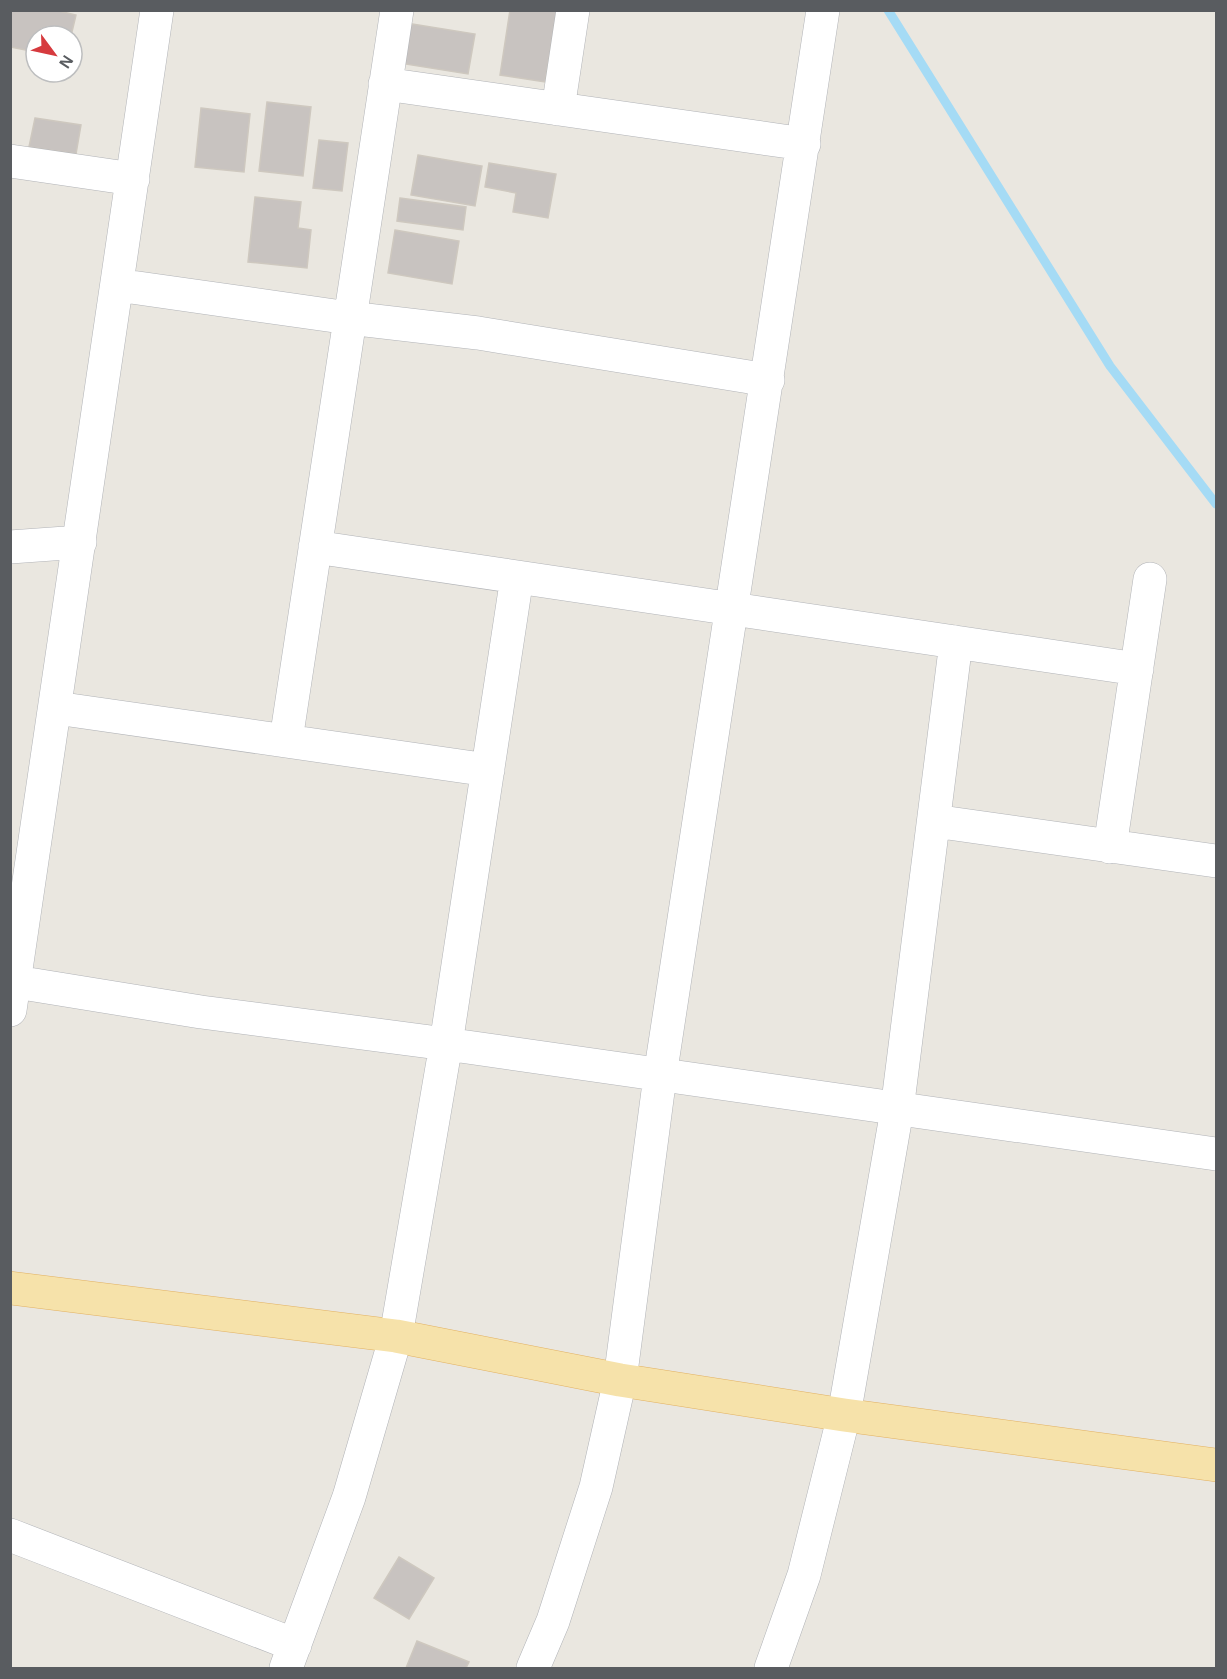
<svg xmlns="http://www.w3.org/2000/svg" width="1227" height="1679" font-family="Arial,sans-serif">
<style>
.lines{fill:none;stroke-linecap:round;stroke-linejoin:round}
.stream{stroke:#a5dbf5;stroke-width:9}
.building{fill:#c8c3c0;stroke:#cec8bf;stroke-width:1.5}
.minor-casing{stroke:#b1b3b7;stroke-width:34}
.major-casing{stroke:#e2b162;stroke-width:34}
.minor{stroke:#fff;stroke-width:33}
.major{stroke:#f6e2aa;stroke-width:33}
</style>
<rect width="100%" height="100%" fill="#eae7e0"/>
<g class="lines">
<!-- stream -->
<path class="stream" d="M 888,10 L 1110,366 L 1216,504"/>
</g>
<!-- building -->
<path class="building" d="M 10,10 L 55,10 L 76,15 L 71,36 L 36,36 L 36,52 L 10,47 Z
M 510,10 L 557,10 L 545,82 L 500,75 Z
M 406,23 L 475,34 L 468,74 L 399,63 Z
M 267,102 L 311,107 L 303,176 L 259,171 Z
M 201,108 L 250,114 L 244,172 L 195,167 Z
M 35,118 L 81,125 L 76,154 L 29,147 Z
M 319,140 L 348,143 L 342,191 L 313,188 Z
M 418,155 L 482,166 L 475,206 L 411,195 Z
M 489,163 L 556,174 L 548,218 L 513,212 L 516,193 L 485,187 Z
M 255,197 L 301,202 L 298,228 L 311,230 L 307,268 L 248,262 Z
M 400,198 L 466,207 L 463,230 L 397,221 Z
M 395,230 L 459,241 L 452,284 L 388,273 Z
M 399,1557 L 434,1578 L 409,1619 L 374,1598 Z
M 417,1641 L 469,1662 L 466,1668 L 406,1668 Z"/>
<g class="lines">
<defs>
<path id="minor" d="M 385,84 L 804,144
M 558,109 L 573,10
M 10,161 L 133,179
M 117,285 L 349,318 L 478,333 L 768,380
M 10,547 L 80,542
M 315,547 L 1137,669
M 56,708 L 488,770
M 286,740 L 397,10
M 934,821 L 1216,861
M 1110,847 L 1150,579
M 16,982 L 201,1012 L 446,1044 L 1216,1154
M 10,1010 L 157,10
M 10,1535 L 295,1645
M 286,1668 L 349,1497 L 396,1336 L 446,1044 L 517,577
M 533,1668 L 553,1621 L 596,1487 L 620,1380 L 660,1076 L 823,10
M 771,1668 L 804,1575 L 844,1415 L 897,1110 L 956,642"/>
<path id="major" d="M 10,1288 L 396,1336 L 620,1380 L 844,1415 L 1216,1465"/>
</defs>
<!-- minor casing -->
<use href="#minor" class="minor-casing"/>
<!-- major casing -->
<use href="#major" class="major-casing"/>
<!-- minor -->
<use href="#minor" class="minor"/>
<!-- major -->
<use href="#major" class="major"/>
</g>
<!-- border -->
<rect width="1227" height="1679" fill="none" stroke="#595c60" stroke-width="24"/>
<!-- north arrow -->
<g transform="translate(54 54) rotate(123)"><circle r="28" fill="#ffffff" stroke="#bdbebf" stroke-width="1.5"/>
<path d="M0-4.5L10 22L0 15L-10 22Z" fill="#d63a3e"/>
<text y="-9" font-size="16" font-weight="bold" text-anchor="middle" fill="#595c60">N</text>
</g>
</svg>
